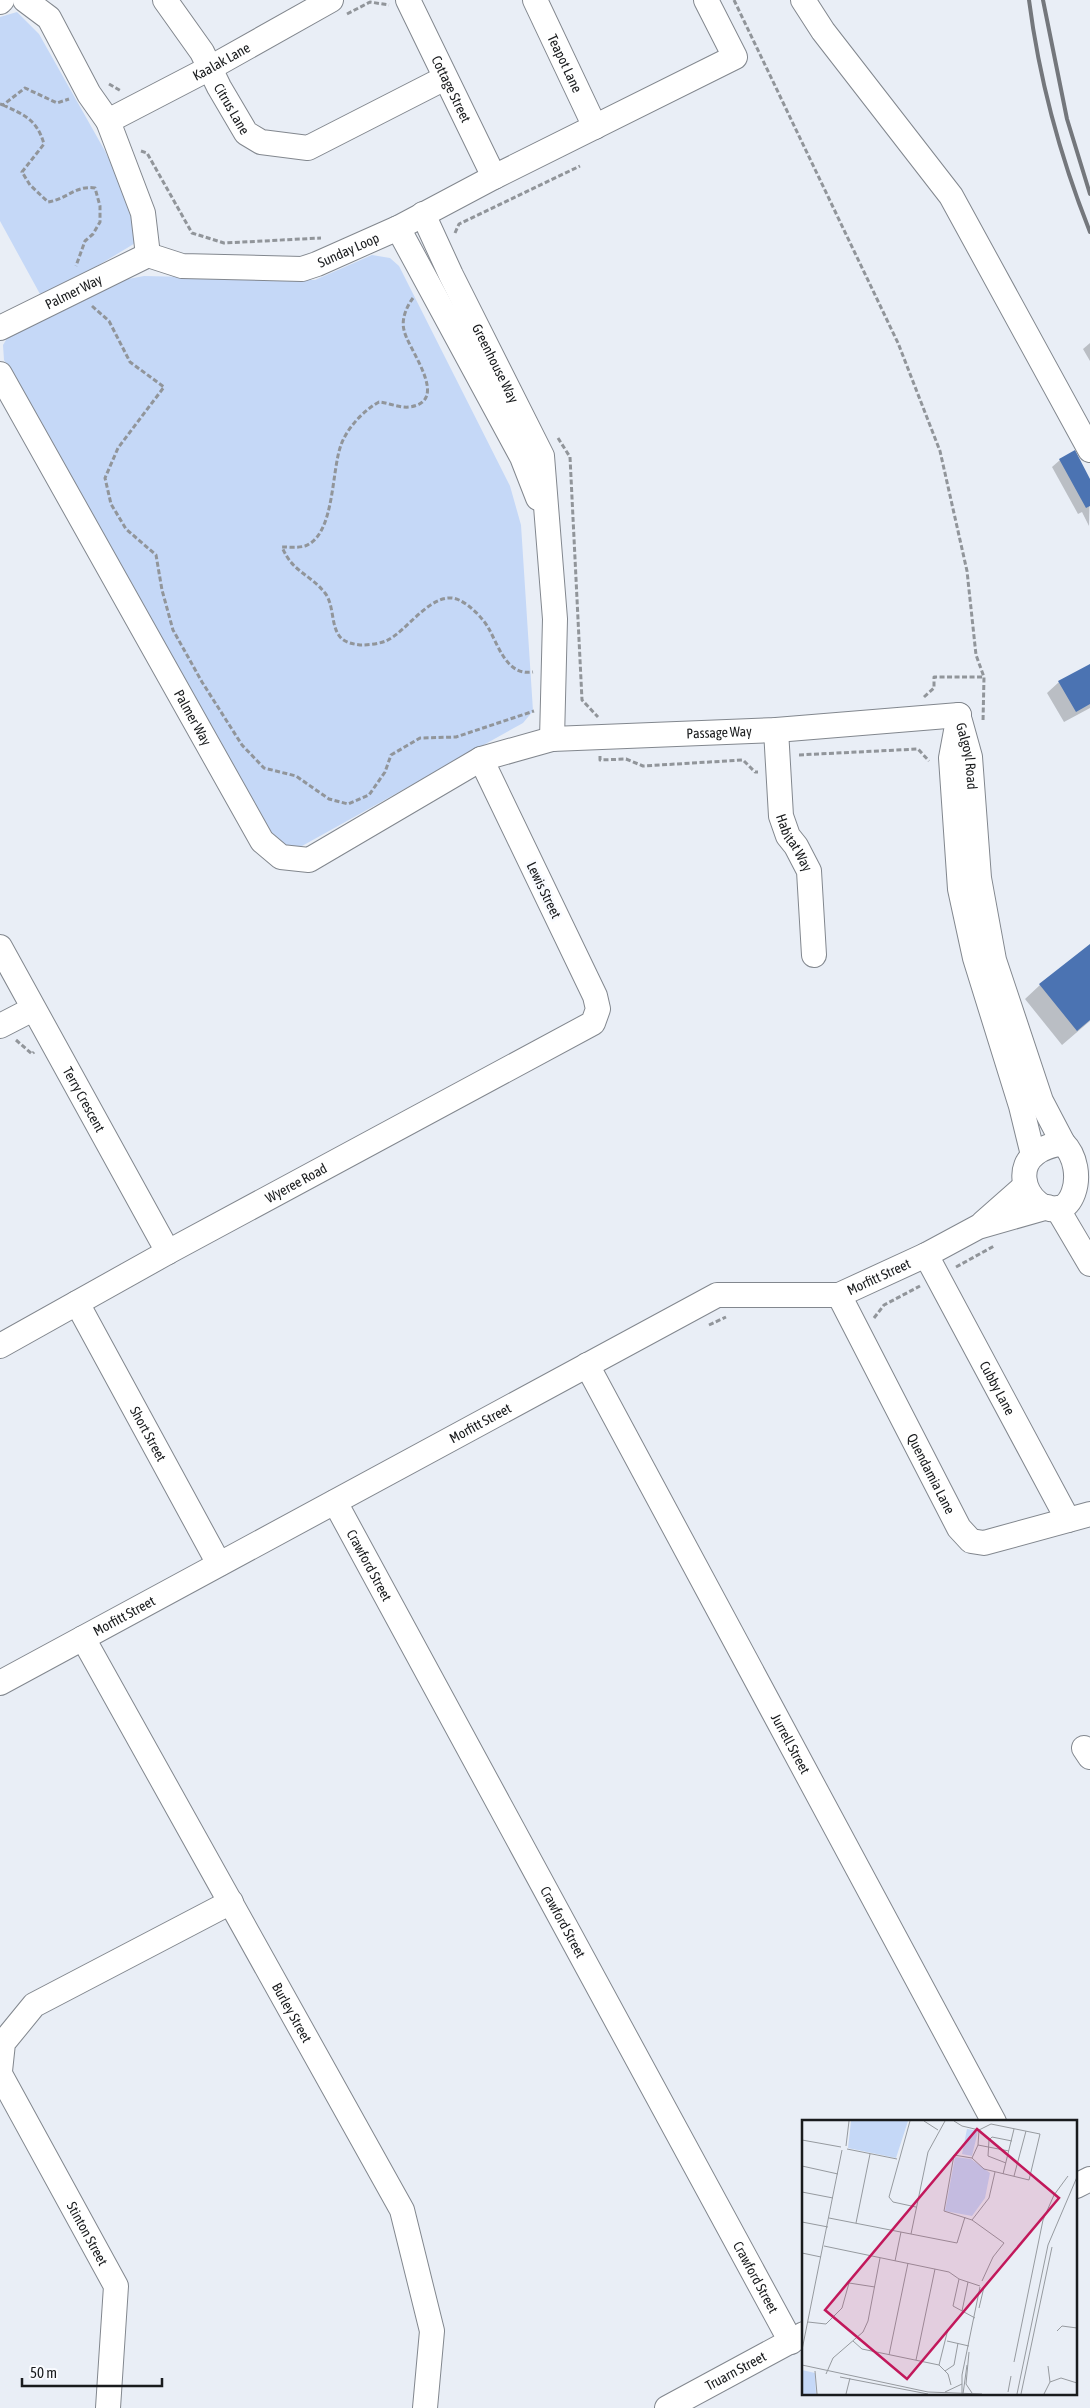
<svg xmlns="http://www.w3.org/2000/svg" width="1090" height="2408" font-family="'Asap Condensed',sans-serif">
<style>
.green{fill:#c5d8f7}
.shadow{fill:#0003}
.building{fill:#4b73b2}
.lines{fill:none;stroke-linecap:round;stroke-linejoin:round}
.minor-casing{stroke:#82878e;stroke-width:26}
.path{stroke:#91959a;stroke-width:3;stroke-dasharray:5 2.5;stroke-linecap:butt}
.minor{stroke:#fff;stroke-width:24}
.rail{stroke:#74777c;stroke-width:4}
.labels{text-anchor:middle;stroke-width:5;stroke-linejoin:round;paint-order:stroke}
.street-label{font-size:14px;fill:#191b1d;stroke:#f9fbff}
.inset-road{fill:none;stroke:#969a9f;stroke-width:1}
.view{fill:#c2185b;fill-opacity:0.15;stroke:#c2185b;stroke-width:2.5}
.inset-edge{fill:none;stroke:#191b1d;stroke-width:2.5}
</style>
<rect width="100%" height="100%" fill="#e9eef6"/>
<!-- green -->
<path class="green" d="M 17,12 L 39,34 L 105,151 L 132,207 L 137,242 L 59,289 L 40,294 L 0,221 L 0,17 Z
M 372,255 L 390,258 L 399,266 L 510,486 L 521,525 L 533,711 L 523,723 L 302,846 L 284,847 L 270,833 L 4,360 L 3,345 L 9,335 L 123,280 L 144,276 L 315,280 Z"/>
<!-- shadow -->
<path class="shadow" d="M 1090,343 L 1090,361 L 1083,349 Z
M 1060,460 L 1090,481 L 1089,526 L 1082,512 L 1078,514 L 1052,467 Z
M 1090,665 L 1090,708 L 1064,722 L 1047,693 L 1059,682 Z
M 1090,945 L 1090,1021 L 1062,1045 L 1025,999 L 1040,985 Z"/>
<!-- building -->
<path class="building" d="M 1075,450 L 1090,479 L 1090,506 L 1086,508 L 1059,459 Z
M 1090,664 L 1090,704 L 1076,712 L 1058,681 Z
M 1090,944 L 1090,1020 L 1077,1031 L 1039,984 Z"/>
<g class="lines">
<defs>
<g id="minor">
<path d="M 25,0 L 49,18 L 89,94 L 108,121 L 143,213 L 148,255"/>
<path id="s1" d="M 165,0 L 202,52 L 219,87 L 246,133 L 261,142 L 308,148 L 445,78"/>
<path id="s2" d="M 408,0 L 494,177"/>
<path id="s3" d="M 535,0 L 595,127"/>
<path d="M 803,0 L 823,31 L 951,196 L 1090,450"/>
<path d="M 0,2 L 2,0"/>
<path id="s4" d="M 108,121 L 210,68 L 331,0"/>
<path id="s5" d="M 423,214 L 451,275 L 542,456 L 555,619 L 552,739"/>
<path d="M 398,228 L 522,457 L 538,498"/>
<path id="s6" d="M 148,255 L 182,266 L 302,269 L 317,264 L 398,228 L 494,177 L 735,57 L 706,0"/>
<path id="s7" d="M 0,328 L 148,255"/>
<path id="s8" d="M 0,374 L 262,841 L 281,857 L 309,860 L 481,759 L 552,739 L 776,730 L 959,715"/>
<path d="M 959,715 L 951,758 L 960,889 L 975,958 L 1021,1106 L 1033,1155"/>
<path id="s9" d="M 960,721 L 970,757 L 979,878 L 994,960 L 1041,1101 L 1063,1143"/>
<path id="s10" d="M 776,730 L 781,816 L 788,836 L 796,846 L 809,871 L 814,955"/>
<path id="s11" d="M 0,947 L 168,1252"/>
<path d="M 0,1026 L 33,1009"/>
<path d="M 1063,1143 C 1090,1170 1072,1229 1038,1203 C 1023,1191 1018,1167 1035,1154 C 1043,1147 1053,1145 1063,1143 Z"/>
<path d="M 1057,1208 L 1090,1264"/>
<path d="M 983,1223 L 1025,1186"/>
<path id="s12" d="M 926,1255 L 1068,1520"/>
<path id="s13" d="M 839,1295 L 959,1528 L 971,1541 L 984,1543 L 1090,1514"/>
<path id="s14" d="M 77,1303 L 219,1564"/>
<path id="s15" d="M 0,1346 L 168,1252 L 593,1023 L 598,1009 L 595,996 L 481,759"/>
<path id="s16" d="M 587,1365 L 994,2122"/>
<path id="s17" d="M 335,1502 L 791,2342"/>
<path id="s18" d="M 83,1638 L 402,2210 L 432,2331 L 425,2408"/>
<path id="s19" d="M 0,1683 L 717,1295 L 839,1295 L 926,1255 L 978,1227 L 1048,1207"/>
<path d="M 1084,1748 L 1090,1757"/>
<path d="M 0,2071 L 3,2043 L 34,2005 L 231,1902"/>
<path id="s20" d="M 0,2074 L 116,2286 L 108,2408"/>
<path d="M 1076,2186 L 1090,2179"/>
<path id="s21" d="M 667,2408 L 804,2334"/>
</g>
</defs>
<!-- minor casing -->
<use href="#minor" class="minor-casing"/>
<!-- path -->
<path class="path" d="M 734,0 L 898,343 L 940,451 L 967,571 L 976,655 L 984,677
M 347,14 L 370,2 L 389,5
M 109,84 L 121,91
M 0,104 L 3,105 L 25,88 L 57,103 L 69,99
M 3,105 C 25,115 37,120 44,144 L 22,172 L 30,185 L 48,202 C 67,199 76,185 95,188 L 100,206 L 100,222 L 93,234 L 85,241 L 76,266
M 141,151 L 147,153 L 192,233 L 224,243 L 321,238
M 455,233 L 459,224 L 580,166
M 413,298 C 407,306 401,319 404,330 C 407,348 452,402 409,407 C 400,408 389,403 379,402 C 364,410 347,428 341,445 C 331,472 335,535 305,546 C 298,548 289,547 282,547 C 293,573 309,573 325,593 C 335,606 330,628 342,639 C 347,643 353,644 360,645 C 368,645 378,644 386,641 C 407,632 433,588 459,600 C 470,605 483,618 489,629 C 499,647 507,676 533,672
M 92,306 L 109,321 L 130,362 L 164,387 L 118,448 L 105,478 L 111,504 L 126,529 L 156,555 L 162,590 L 173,630 L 202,682 L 242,745 L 264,768 L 296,776 L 329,799 L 348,804 L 369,795 L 385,772 L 391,755 L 420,738 L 456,737 L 534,711
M 558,438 L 570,457 L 582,700 L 598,717
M 924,697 L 934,688 L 934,677 L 984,677 L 983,722
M 799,755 L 918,749 L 929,761
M 600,756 L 600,760 L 626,759 L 643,766 L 743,760 L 755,772 L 758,772
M 16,1040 L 32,1054 L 34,1052
M 956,1267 L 994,1246
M 874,1318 L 884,1305 L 920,1286
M 709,1325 L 726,1317"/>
<!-- minor -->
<use href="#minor" class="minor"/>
<!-- rail -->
<path class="rail" d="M 1029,0 C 1039,78 1061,159 1090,232
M 1043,0 L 1067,119 L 1090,194"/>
</g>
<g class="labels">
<!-- street labels -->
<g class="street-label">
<text dy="5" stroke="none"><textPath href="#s4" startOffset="128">Kaalak Lane</textPath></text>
<text dy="5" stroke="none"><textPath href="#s3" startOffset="70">Teapot Lane</textPath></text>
<text dy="5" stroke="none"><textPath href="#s2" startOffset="99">Cottage Street</textPath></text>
<text dy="5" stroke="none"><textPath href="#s1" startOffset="128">Citrus Lane</textPath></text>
<text dy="5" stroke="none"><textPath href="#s6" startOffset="206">Sunday Loop</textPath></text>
<text dy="5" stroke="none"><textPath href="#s7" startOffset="82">Palmer Way</textPath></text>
<text dy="5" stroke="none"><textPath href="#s5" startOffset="166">Greenhouse Way</textPath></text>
<text dy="5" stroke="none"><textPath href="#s8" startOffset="394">Palmer Way</textPath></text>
<text dy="5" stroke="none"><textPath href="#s8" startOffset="1029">Passage Way</textPath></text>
<text dy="5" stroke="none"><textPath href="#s9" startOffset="36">Galgoyl Road</textPath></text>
<text dy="5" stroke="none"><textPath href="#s10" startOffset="116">Habitat Way</textPath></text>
<text transform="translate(544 890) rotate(64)" y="5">Lewis Street</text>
<text dy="5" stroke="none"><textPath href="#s11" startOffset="174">Terry Crescent</textPath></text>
<text dy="5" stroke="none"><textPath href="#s15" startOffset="338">Wyeree Road</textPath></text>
<text dy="5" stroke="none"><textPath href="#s19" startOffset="981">Morfitt Street</textPath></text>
<text dy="5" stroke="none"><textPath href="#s12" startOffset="151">Cubby Lane</textPath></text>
<text dy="5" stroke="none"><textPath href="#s19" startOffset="546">Morfitt Street</textPath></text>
<text dy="5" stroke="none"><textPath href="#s14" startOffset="149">Short Street</textPath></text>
<text dy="5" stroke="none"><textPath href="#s13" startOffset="201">Quendamia Lane</textPath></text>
<text dy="5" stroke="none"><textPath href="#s17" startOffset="72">Crawford Street</textPath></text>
<text dy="5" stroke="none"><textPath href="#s19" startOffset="141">Morfitt Street</textPath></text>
<text dy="5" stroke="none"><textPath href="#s16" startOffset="430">Jurrell Street</textPath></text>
<text dy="5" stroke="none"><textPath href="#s17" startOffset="478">Crawford Street</textPath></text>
<text dy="5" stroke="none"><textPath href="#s18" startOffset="429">Burley Street</textPath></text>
<text dy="5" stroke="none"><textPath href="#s20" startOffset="182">Stinton Street</textPath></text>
<text dy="5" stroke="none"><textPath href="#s17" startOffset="882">Crawford Street</textPath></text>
<text dy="5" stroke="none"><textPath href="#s21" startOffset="78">Truarn Street</textPath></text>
</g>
</g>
<!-- overview -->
<g transform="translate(802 2120)">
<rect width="275" height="275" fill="#e9eef6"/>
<path d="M 49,1 L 106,1 L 94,38 L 46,28 ZM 165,9 L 176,11 L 170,36 L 160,34 ZM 153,37 L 169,39 L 188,53 L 183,78 L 170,96 L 143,91 ZM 0,250 L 13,253 L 14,274 L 0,274 Z" fill="#c5d8f7"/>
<path class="inset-road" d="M 108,1 L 87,77 L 91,82 L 114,87M 122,1 L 136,10M 152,1 L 160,6 L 177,10M 0,20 L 39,27M 176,25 L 207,31M 44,26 L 47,1M 45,29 L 95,39M 170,38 L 182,49 L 227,60 L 238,14 L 189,4 L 177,10M 170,38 L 152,35 L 142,91 L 170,100 L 202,123M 170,38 L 176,25 L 177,10M 204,43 L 186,36 L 187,20 L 190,17 L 210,21M 0,46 L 36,54M 201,54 L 212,9M 212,56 L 224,11M 0,72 L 31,78M 27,98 L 155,123 L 163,97M 170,100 L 187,78 L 193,52M 0,102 L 26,107M 54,103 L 68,34M 109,114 L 126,32 L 143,1M 22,126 L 147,152 L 157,159 L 178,166M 0,133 L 19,137M 93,141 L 99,112M 157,159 L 151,186 L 173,198M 180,161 L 191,137 L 202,123M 177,188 L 182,167M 160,191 L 166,162M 6,202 L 24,204 L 40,188 L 47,163 L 73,167M 255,211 L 260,206 L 275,208M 51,221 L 60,229 L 137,245 L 146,254 L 149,265M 145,221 L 167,226M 0,230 L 40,30M 167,232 L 164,264 L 170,273M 87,235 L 106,143M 114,240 L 133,149M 212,242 L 241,100 L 252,75 L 266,56M 0,245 L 126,272 L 180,274M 137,245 L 146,209M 246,246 L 248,262M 13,251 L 15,274M 143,251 L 152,245 L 156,223M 24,254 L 31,238 L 61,212 L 66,201 L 78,138M 38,257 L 126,274M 143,272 L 160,264M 206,272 L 209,256M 44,274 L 48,258M 160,274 L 160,255 L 178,167M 161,274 L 165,245M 215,274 L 246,125 L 275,57M 219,274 L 250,127M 242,274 L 248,262 L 259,258 L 275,263"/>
<path class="view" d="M 175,9 L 257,78 L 105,259 L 23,190 Z"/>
<rect width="275" height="275" class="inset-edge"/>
</g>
<!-- scale -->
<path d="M22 2378v8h140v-8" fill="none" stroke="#191b1d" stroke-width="2.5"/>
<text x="30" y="2378" font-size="15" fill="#191b1d" stroke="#f9fbff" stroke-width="4" paint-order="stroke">50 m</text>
</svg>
